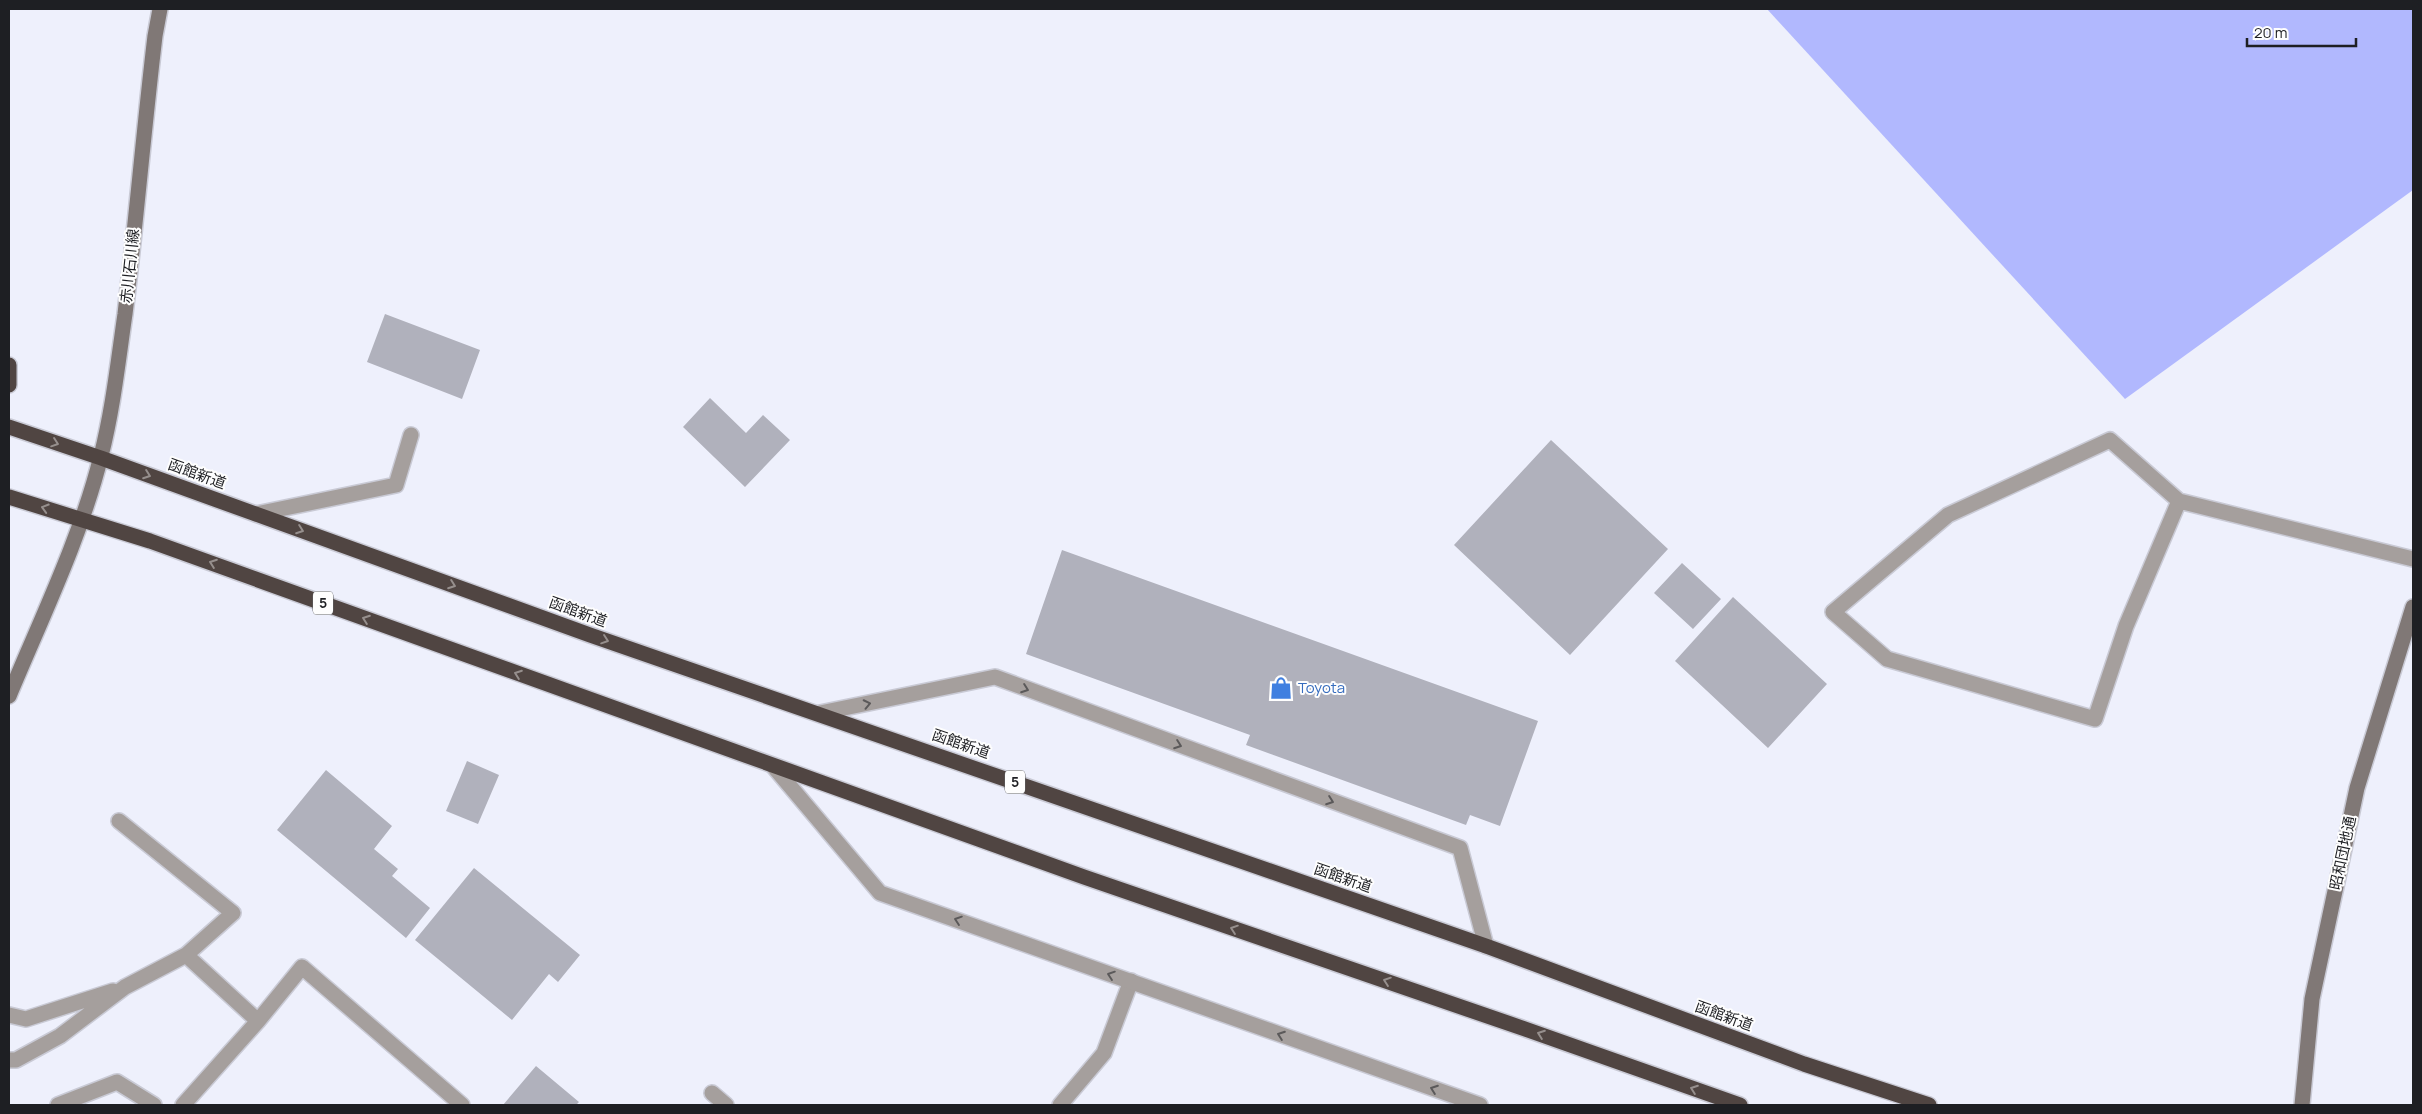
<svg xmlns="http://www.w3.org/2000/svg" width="2422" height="1114" font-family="Manrope,'Noto Sans JP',sans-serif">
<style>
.green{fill:#b1b8fe}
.building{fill:#b0b1bc}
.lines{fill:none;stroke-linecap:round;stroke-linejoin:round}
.lane-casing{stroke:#c9cad5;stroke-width:18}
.street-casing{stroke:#c9cad5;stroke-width:18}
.secondary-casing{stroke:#c9cad5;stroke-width:18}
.highway-casing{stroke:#c9cad5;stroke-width:18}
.lane{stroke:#a59f9d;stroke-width:15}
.street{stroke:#a59f9d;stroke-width:15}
.secondary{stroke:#807876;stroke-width:15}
.highway{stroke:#504542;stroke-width:15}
.oneway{stroke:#968f8d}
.oneway2{stroke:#5b595a}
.labels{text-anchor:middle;stroke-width:4;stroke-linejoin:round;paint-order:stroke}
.shield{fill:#fefefe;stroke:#616265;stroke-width:1}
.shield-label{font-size:14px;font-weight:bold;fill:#1e1f23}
.street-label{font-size:15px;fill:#1e1f23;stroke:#fefefe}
.shop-label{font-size:15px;fill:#366cbe;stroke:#fefefe;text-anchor:start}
</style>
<rect width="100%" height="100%" fill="#eef0fc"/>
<!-- green -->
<path class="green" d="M 1767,9 L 2413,9 L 2413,190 L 2125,399 Z"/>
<!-- building -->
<path class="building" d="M 385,314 L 480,350 L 462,399 L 367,362 Z
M 710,398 L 746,433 L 763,415 L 790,440 L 745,487 L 683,427 Z
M 1551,440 L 1668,549 L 1570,655 L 1454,545 Z
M 1062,550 L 1538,721 L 1500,826 L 1470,815 L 1466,825 L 1246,745 L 1250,735 L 1026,654 Z
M 1682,563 L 1721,599 L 1693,629 L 1654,593 Z
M 1733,597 L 1827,684 L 1768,748 L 1675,661 Z
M 467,761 L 499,775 L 478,824 L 446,811 Z
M 326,770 L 392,826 L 374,849 L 398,869 L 392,876 L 430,908 L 406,938 L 277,830 Z
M 474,868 L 580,955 L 558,982 L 549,974 L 512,1020 L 415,940 Z
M 536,1066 L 579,1102 L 576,1105 L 503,1105 Z"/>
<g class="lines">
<defs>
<path id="lane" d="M 256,514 L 396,485 L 411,435
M 119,821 L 233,913 L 186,955 L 258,1021 L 302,967 L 462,1105
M 9,1015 L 26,1019 L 113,991
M 9,1060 L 16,1060 L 60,1036 L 125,987 L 186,955
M 712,1093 L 726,1105
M 58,1105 L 117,1082 L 154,1105
M 183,1105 L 258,1021
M 1060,1105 L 1104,1053 L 1131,981"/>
<path id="street" d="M 2179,501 L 2126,626 L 2095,719 L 1887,659 L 1833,612 L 1948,515 L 2110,440 L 2179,501 L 2413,559
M 820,713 L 995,677 L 1460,848 L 1486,946
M 773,766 L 880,893 L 1480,1105"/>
<path id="secondary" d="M 9,696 C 41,619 81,537 101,456 C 113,409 118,362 125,314 C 136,222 144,128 155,36 L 160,9
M 2302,1105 L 2312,999 L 2357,788 L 2413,607"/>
<path id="highway" d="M 9,365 L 9,385
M 9,427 L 101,458 L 590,635 L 1486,946 L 1804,1064 L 1929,1105
M 9,497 L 150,541 L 1084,877 L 1525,1029 L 1740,1105"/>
</defs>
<!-- lane casing -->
<use href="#lane" class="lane-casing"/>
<!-- street casing -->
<use href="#street" class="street-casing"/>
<!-- secondary casing -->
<use href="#secondary" class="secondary-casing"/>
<!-- highway casing -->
<use href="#highway" class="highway-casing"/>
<!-- lane -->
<use href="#lane" class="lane"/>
<!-- street -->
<use href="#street" class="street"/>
<!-- secondary -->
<use href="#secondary" class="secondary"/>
<!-- highway -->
<use href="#highway" class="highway"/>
</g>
<!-- one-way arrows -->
<defs><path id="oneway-chevron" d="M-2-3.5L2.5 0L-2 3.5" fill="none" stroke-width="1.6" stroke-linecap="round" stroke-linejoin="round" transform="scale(1.25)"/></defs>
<g class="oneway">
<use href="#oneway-chevron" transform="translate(55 443) rotate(19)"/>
<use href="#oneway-chevron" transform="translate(147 475) rotate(20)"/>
<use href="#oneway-chevron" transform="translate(45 508) rotate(-163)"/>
<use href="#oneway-chevron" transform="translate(300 530) rotate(20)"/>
<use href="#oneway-chevron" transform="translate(213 563) rotate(-160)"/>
<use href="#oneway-chevron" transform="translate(452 585) rotate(20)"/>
<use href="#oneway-chevron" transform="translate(366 619) rotate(-160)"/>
<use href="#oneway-chevron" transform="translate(605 640) rotate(19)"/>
<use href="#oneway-chevron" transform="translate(518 674) rotate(-160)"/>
<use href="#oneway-chevron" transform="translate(1234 929) rotate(-161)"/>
<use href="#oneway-chevron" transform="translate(1387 981) rotate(-161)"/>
<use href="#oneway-chevron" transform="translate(1541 1034) rotate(-160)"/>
<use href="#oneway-chevron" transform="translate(1694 1089) rotate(-160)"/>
</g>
<g class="oneway2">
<use href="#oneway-chevron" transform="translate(1025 689) rotate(20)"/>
<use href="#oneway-chevron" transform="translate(867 704) rotate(-12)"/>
<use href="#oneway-chevron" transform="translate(1178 745) rotate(20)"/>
<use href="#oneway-chevron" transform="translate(1330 801) rotate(20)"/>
<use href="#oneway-chevron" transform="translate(958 920) rotate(-161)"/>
<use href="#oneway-chevron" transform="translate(1111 975) rotate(-161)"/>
<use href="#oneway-chevron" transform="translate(1281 1035) rotate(-160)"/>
<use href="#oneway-chevron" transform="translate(1434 1089) rotate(-160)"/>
</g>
<!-- icons -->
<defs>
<symbol id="shop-bare" viewBox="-9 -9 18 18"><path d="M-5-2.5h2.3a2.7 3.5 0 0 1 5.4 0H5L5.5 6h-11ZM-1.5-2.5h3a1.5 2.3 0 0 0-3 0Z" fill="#3f7fe0" stroke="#fefefe" stroke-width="2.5" paint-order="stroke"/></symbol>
</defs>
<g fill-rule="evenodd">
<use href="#shop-bare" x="1265" y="672" width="32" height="32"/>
</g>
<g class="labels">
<!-- shield labels -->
<g class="shield">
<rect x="313" y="591.5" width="20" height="23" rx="4"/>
<rect x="1005" y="770.5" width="20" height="23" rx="4"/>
</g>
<g class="shield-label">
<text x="323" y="608">5</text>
<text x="1015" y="787">5</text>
</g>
<!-- street labels -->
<g class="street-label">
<text transform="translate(130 266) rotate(-84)" y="5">赤川石川線</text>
<text transform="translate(197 474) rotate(20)" y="5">函館新道</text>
<text transform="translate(578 612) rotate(20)" y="5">函館新道</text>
<text transform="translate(961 744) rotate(19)" y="5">函館新道</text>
<text transform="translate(2343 853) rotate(-78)" y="5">昭和団地通</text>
<text transform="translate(1343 878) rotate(19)" y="5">函館新道</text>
<text transform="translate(1724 1016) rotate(20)" y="5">函館新道</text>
</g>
<!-- shop labels -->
<g class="shop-label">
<text x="1298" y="693">Toyota</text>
</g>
</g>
<!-- border -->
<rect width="2422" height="1114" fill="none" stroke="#1e1f23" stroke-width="20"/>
<!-- scale -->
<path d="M2247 38v8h109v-8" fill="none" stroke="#1e1f23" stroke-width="2.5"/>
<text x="2254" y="38" font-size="15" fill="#1e1f23" stroke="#fefefe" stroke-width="4" paint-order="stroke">20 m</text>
</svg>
